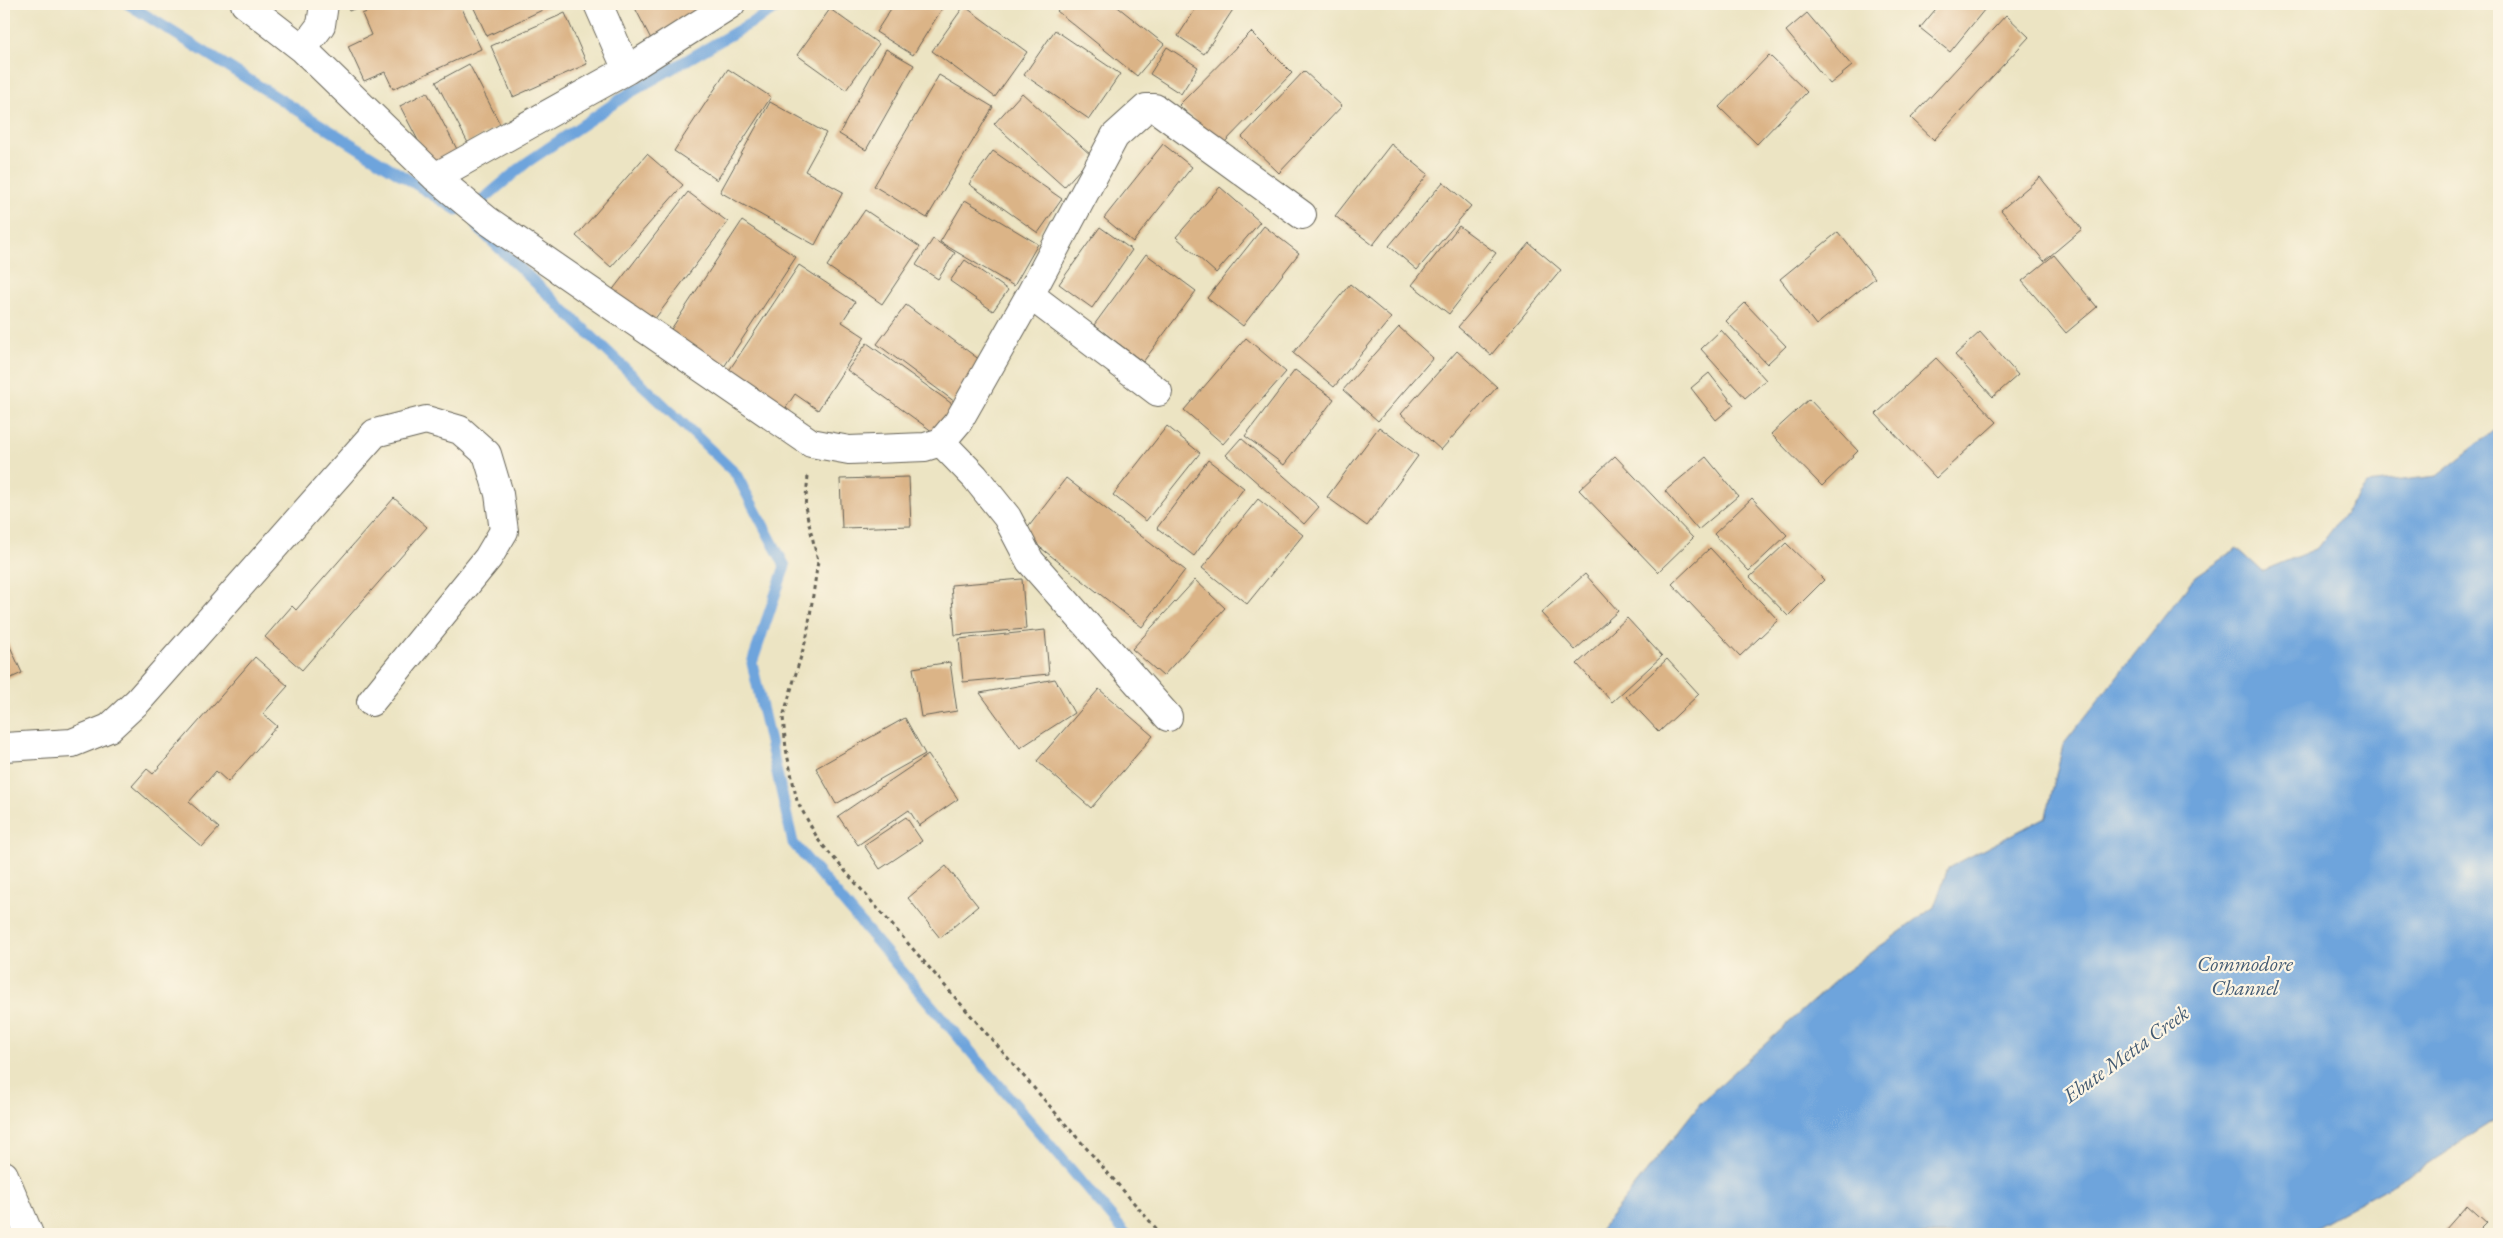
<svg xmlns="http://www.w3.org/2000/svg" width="2503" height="1238" font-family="'EB Garamond',serif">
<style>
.water{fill:#6ea4dc;stroke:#45607c}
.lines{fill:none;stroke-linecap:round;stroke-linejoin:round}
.stream{stroke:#6ea4dc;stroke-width:11}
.building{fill:#dbb487}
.minor-casing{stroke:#656256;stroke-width:30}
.path{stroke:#656256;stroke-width:3;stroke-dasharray:4 4;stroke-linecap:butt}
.minor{stroke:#fff;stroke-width:28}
.labels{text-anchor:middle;stroke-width:4.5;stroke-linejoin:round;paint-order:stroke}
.water-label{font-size:21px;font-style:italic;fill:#415972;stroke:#fcf5e5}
</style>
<rect width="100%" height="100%" fill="#fcf5e5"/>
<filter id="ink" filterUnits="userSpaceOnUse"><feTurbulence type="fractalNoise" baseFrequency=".02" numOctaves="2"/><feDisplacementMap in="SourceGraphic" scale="10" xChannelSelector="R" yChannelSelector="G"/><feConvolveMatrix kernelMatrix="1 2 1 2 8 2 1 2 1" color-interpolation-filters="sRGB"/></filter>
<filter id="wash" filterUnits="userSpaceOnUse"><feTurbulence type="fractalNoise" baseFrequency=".0096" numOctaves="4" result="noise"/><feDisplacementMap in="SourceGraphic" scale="20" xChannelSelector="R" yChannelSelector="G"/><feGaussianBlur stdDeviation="1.12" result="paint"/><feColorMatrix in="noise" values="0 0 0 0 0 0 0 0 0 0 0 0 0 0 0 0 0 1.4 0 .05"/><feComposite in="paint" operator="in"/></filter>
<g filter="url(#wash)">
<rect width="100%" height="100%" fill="#ece4c3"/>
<!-- water -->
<path class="water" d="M 2499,427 L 2499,1118 L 2415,1172 L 2316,1227 L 2310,1234 L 1597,1234 L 1702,1101 L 1845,972 L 1934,907 L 1948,868 L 2046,817 L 2063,745 L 2196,576 L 2237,548 L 2262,571 L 2318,548 L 2367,484 L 2437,476 Z"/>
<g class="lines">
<!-- stream -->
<path class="stream" d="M 128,4 L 457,210
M 473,208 L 526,163 L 628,94 L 784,4
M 477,227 L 736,474 L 785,566 L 752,663 L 793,843 L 1126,1234"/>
</g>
<g id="blocks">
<!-- building -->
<path class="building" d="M 346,4 L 366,4 L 349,11 Z
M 384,4 L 460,4 L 481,49 L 393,89 L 385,72 L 364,81 L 348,46 L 371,35 L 362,14 Z
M 472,4 L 555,4 L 487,36 Z
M 633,4 L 722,4 L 652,41 Z
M 894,4 L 945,4 L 913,55 L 876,32 Z
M 1063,4 L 1114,4 L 1164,44 L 1137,76 L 1057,11 Z
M 1199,4 L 1229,4 L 1234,8 L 1204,54 L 1178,36 Z
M 1940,4 L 1989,4 L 1950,52 L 1920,28 Z
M 964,6 L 1027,52 L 995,97 L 932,51 Z
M 830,9 L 879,44 L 846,90 L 797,55 Z
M 565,13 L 587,64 L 513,97 L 491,46 Z
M 1807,13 L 1852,66 L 1830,84 L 1786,31 Z
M 2006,15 L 2029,37 L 1934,140 L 1911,118 Z
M 1055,30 L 1120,74 L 1089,119 L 1024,75 Z
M 1251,32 L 1292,73 L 1221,146 L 1179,105 Z
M 1167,47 L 1198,67 L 1181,94 L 1150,74 Z
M 886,49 L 914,65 L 866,150 L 839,134 Z
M 1769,55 L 1807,92 L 1757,144 L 1719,107 Z
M 469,64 L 501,126 L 468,143 L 436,82 Z
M 728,69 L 771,97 L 717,180 L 674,151 Z
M 1304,71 L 1342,106 L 1279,173 L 1242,137 Z
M 939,75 L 993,107 L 927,218 L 874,186 Z
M 427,92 L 460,155 L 433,169 L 400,106 Z
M 1022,93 L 1092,156 L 1064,187 L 994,124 Z
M 770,102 L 826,133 L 805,171 L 843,192 L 815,245 L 720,192 Z
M 1163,144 L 1192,167 L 1133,242 L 1104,218 Z
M 1391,144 L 1428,174 L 1373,245 L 1335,216 Z
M 993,151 L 1062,199 L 1038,233 L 969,184 Z
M 647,154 L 683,185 L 611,267 L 576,236 Z
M 2040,177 L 2082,229 L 2044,261 L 2001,210 Z
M 1443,182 L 1471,206 L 1417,270 L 1389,246 Z
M 1220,187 L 1260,222 L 1216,273 L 1176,237 Z
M 688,192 L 728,222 L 651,324 L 611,292 Z
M 965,200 L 1038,244 L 1014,286 L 940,242 Z
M 865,210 L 920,247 L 882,304 L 827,266 Z
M 742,221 L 796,257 L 720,373 L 666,337 Z
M 1264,226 L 1299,253 L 1243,326 L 1207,298 Z
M 1459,226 L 1496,253 L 1449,314 L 1412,285 Z
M 1100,227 L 1132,250 L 1092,308 L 1059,284 Z
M 1838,232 L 1875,278 L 1816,325 L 1780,279 Z
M 933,239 L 955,253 L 938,279 L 916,265 Z
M 1529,243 L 1561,270 L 1491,355 L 1458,327 Z
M 1146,254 L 1196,291 L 1143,362 L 1094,325 Z
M 2054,255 L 2097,307 L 2066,333 L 2022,281 Z
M 965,260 L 1008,290 L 993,311 L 950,281 Z
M 799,265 L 855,302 L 842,322 L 865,337 L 818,410 L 795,394 L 781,415 L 724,378 Z
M 1350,284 L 1391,318 L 1334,387 L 1293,353 Z
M 1745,303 L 1786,346 L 1767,364 L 1726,321 Z
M 906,305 L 984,363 L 955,402 L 877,344 Z
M 1399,327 L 1433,358 L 1378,421 L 1343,390 Z
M 1721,330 L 1766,380 L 1745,398 L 1701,349 Z
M 1980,332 L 2018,375 L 1993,397 L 1955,355 Z
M 1246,338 L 1286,372 L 1223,444 L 1184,410 Z
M 867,343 L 955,406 L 936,434 L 847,370 Z
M 1457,351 L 1497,387 L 1441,450 L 1401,414 Z
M 1936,358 L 1997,422 L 1936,478 L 1876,414 Z
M 1295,370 L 1334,399 L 1284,465 L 1245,436 Z
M 1709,373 L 1734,405 L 1716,420 L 1691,388 Z
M 1809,399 L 1858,451 L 1822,486 L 1771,434 Z
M 1167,426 L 1200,453 L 1146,521 L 1113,495 Z
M 1379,427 L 1418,456 L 1367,526 L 1327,497 Z
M 1241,438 L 1319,507 L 1304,524 L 1226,455 Z
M 1615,456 L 1693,538 L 1658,572 L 1579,490 Z
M 1706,457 L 1738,496 L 1698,530 L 1665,491 Z
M 1208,460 L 1244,488 L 1194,556 L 1157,528 Z
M 909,477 L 911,526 L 842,528 L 840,479 Z
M 1066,478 L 1185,570 L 1142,627 L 1023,534 Z
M 394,498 L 427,527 L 302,670 L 265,637 L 292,606 L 296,610 Z
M 1752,498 L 1787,535 L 1749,571 L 1714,534 Z
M 1258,499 L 1303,535 L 1247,604 L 1202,568 Z
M 1786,543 L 1824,580 L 1788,616 L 1750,577 Z
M 1710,548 L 1778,620 L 1740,656 L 1672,584 Z
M 1585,574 L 1618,611 L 1575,650 L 1541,613 Z
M 1022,579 L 1026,629 L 955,635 L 951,585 Z
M 1195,580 L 1225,608 L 1163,676 L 1132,649 Z
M 1627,618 L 1662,656 L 1612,702 L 1577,664 Z
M 1045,630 L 1049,674 L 963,682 L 959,639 Z
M 4,633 L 22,673 L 4,681 Z
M 255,657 L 288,686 L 263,714 L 277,726 L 228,782 L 216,771 L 189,802 L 219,828 L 202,847 L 132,786 L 147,769 L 153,774 Z
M 1667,659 L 1699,694 L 1659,732 L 1626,697 Z
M 950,662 L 957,711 L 921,717 L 913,668 Z
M 1055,679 L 1074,713 L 1020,748 L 980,693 Z
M 1099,689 L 1153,736 L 1091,808 L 1037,761 Z
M 905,718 L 925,754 L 836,804 L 816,768 Z
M 928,755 L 958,799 L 919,826 L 909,810 L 858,845 L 838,816 Z
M 906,817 L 922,841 L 880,869 L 864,845 Z
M 946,866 L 978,906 L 940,938 L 908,898 Z
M 2467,1205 L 2487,1223 L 2476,1234 L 2450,1234 L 2445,1230 Z"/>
</g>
</g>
<g filter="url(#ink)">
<use href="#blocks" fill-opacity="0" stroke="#656256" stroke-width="1"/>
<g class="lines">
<defs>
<path id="minor" d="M 245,4 L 303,49 L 435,177 L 487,220 L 811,443 L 849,450 L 925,447 L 941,442 L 958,422 L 1030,295 L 1115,136 L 1146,108 L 1155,108 L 1302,215
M 598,4 L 627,70
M 303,49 L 321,25 L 324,4
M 435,177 L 627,70 L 731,4
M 1030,295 L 1158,392
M 941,442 L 975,477 L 1007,517 L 1030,561 L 1168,717
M 4,747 L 72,743 L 109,728 L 138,701 L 375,433 L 426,420 L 460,430 L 487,454 L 499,494 L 504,531 L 488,558 L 371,702
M 4,1175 L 29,1234"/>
</defs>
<!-- minor casing -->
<use href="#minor" class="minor-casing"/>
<!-- path -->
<path class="path" d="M 808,476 L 805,507 L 818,561 L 807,636 L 783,717 L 786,749 L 797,801 L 819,841 L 1161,1234"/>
<!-- minor -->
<use href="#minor" class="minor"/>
</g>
</g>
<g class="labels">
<!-- water labels -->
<g class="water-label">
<text x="2245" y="971">Commodore<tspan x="2245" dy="24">Channel</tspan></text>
<text transform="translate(2126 1054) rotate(-36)" y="7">Ebute Metta Creek</text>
</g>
</g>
<!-- margin -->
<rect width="2503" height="1238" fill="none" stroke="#fcf5e5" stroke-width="20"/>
</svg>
